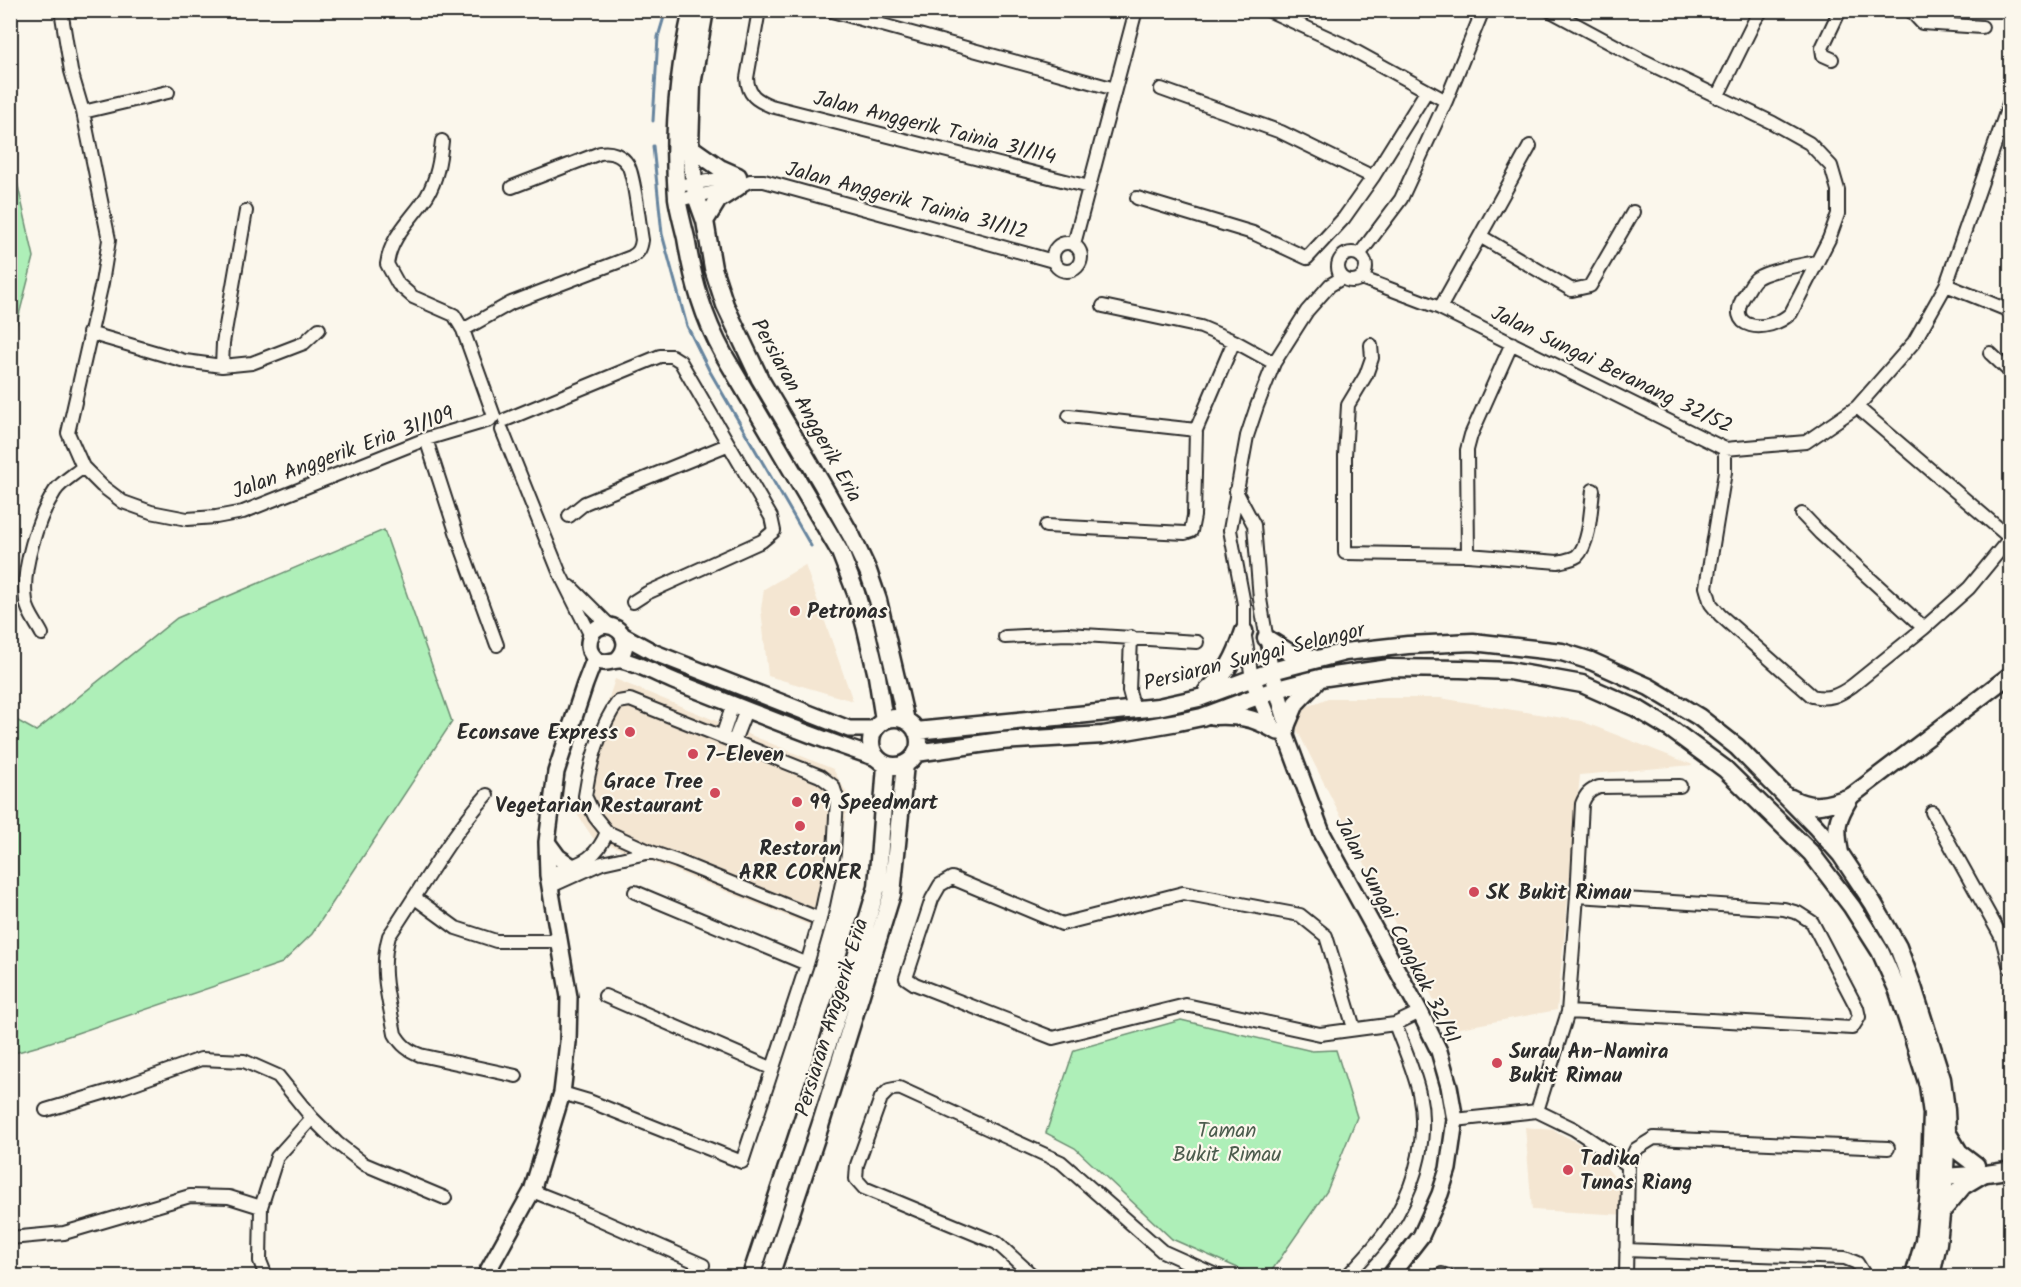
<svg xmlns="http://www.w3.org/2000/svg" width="2021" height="1287" font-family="Kalam,sans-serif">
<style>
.built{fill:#f4e6d2}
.green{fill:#aeefb8;stroke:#6c8d72;stroke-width:1.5}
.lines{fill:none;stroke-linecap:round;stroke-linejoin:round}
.stream{stroke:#66849e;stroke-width:3}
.minor-casing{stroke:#2b2b2b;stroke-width:16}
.tertiary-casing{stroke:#2b2b2b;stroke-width:20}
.secondary-casing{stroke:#2b2b2b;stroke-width:21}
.minor{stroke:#fbf7ec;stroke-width:12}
.tertiary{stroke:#fbf7ec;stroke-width:15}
.secondary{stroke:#fbf7ec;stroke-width:16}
.poi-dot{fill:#d1495b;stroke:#fbf7ec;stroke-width:2}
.labels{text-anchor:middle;stroke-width:4.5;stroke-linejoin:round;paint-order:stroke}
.street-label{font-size:21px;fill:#2b2b2b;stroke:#fbf7ec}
.poi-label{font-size:21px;font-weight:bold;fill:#2b2b2b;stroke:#fbf7ec;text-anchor:start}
.park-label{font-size:21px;fill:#4c5c4e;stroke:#fbf7ec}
</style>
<rect width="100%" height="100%" fill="#fbf7ec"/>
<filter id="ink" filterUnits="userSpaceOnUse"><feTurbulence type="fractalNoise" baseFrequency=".0167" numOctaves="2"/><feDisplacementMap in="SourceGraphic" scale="12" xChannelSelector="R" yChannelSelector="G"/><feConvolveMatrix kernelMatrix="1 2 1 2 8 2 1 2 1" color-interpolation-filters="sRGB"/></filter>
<g filter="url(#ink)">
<!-- built -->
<path class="built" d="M 805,565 L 853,701 L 768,676 L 761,609 L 764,589 Z
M 615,679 L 833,769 L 849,797 L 824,931 L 593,838 L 573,808 Z
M 1328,698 L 1440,698 L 1581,721 L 1693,765 L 1580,775 L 1557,1010 L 1449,1030 L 1289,714 Z
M 1525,1127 L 1553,1130 L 1582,1145 L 1598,1158 L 1619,1182 L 1627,1215 L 1532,1210 Z"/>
<!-- green -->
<path class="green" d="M 11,155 L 34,257 L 11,346 L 10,346 Z
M 384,530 L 452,722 L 312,934 L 282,963 L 39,1046 L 11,1054 L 11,717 L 36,731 L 177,618 Z
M 1181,1020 L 1312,1051 L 1336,1050 L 1357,1117 L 1327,1191 L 1268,1276 L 1256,1276 L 1172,1239 L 1075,1148 L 1046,1133 L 1074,1050 Z"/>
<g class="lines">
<!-- stream -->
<path class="stream" d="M 653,121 L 658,37 L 666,10
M 653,146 L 662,234 L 687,326 L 709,370 L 811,546"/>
<defs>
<path id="minor" d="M 61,10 L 71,71 L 83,112 L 109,240 L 102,283 L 68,433 L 83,467 L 102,486 L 123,502 L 151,512 L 187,519 L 216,517 L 243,512 L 426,439 L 490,420
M 759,10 L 747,78 C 748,95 756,100 771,106 L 1089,187
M 828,10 L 1115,89
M 1268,10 L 1344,45 L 1446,101
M 1549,10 L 1642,60 L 1773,123 L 1809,143 L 1831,166 L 1838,190 L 1838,214 L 1829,239 L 1791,313 C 1768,335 1721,330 1746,293 C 1749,289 1752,281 1757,278 C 1768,270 1802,265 1816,262
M 1910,10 L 1922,23 L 1982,27
M 1832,59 L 1823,55 L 1822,48 L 1840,10
M 1161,89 L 1281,132 L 1373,177
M 1717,97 L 1755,20 L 1762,10
M 83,112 L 168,92
M 442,141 C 440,160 437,179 427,196 C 412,219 391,235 387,264 L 398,284 L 413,297 L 454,315 L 463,330 L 494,416
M 677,186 L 738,176
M 1137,198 L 1253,233 L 1307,258 L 1344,218 L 1373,177 L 1426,92
M 678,200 L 738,187 L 750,181 L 764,181 L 1053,261
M 1480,236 L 1572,290 L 1590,286 L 1633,212
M1053 257a14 14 0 1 1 28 0a14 14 0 1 1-28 0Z
M 1074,244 L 1136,10
M1338 267a14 14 0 1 1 28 0a14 14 0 1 1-28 0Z
M 1359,255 L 1401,199 L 1446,101 L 1483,10
M 1361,278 L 1440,308 L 1725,449 L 1806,442 L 1857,407 L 1914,342 L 1946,285 L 2010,101
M 1946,285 L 2010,311
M 1103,306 L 1201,327 L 1234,341 L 1274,363
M 1440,308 L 1530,146
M 463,330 L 511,303 L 631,257 C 639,253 641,248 642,240 C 639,223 635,178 628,165 C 622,155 611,151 600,153 L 512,187
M 89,333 L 185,361 L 222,366 L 252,363 L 304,343 L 319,329
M 1371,345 L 1372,358 L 1366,375 L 1348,405 L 1345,456 L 1345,553 L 1468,555 L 1558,562 C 1565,560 1571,560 1577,556 C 1590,544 1591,507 1593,490
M 1990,353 L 2010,372
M 222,366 L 223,343 L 246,211
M 1857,407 L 2010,538
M 1069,416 L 1196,430
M 505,420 L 660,356 L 672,356 L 680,361 L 771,517 L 774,531 L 762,541 L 647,593 L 633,602
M 502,430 L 560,574 L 591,636
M 426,439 L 459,541 L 497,645
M 1725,449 L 1725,472 L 1706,587 L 1711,604 L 1720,615 L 1812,696 C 1829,700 1838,696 1852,686 L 1924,628 L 1969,588 L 2010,538
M 1236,491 L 1254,525 L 1260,599 L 1272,671
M 1802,514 L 1820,533 L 1924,628
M 569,516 L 585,503 L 727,445
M 1046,526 L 1185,533 L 1191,531 L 1194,516 L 1196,430 L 1234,341
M 1468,555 L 1467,450 L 1471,435 L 1512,343
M 571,587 L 610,626
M 42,634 C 37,624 27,612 26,601 C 21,569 38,517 55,491 C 61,482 75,474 83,467
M 1005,637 L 1067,634 L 1197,642
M 1131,637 L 1129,691 L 1134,709
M 1252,678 L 1244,631 L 1244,604 L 1230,530 L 1247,436 L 1257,406 L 1274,363 L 1307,311 L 1330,285 L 1342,278
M 722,737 L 733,704
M 734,741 L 746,710
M 487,795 C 449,837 421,889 389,936 C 379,971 389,1000 395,1034 C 402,1046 408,1050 420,1055 L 516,1076
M 1932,812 L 2002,938 L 2010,968
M 548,875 C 576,864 595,863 607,832
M 549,887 L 602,863 L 651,852
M 635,892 L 807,964
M 415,898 L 456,928 L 496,941 L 560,941
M 605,996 L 771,1068
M 1568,1012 L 1852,1028 L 1859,1017 L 1857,1008 L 1812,922 L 1798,913 L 1784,909 L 1577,896
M 1354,1028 L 1326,936 L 1300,915 L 1183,893 L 1062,924 L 952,878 L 940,885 L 932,899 L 906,978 L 915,984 L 1053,1038 L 1186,1005 L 1320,1034 L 1395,1024 L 1420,1012
M 562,1093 L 589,1101 L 742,1162 L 807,964 L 820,919 L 834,853 L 837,798 L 833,786 L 820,776 L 630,700 L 618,702 C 600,725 589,767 585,796 L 595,817 L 607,832 L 651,852 L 677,861 L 820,919
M 46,1110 L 123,1087 L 201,1059 L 244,1061 L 278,1076 L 312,1118 L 337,1143 L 364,1164 L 445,1198
M 1537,1111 L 1568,1012 L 1577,896 L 1582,804 C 1586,794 1589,791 1599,787 L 1680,786
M 1455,1120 L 1537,1111 L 1574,1129 L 1628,1165
M 532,1191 L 560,1202 L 703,1265 L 700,1276
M 10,1238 L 64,1233 L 190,1196 L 229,1197 L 261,1207
M 1626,1250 L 1845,1258 L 1857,1263 L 1865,1276
M 266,1276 L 260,1261 L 261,1207 L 277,1157 L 312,1118
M 1033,1276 L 997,1243 L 864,1188 L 856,1179 L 857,1165 L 881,1098 L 889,1090 L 899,1088 L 1061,1162 L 1162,1251 L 1218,1276
M 1347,1276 C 1364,1258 1383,1238 1396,1216 C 1417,1179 1428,1135 1419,1093 C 1414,1070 1403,1046 1395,1024
M 1439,1276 L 1442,1274 L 1448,1276
M 1626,1276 L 1628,1165 L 1636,1149 L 1654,1138 L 1888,1148"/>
<path id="tertiary" d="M 624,636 L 655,653 L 849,729 L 875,729
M 618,659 C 639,637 607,613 592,633 C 589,639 588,645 590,651 C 592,655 595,659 599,661 C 608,665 613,659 621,660 C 639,664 659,675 676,682 C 743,708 809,736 877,758
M 1252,678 L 1273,729 L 1278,732
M 1274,679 L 1287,724 L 1286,736 L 1322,833 L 1420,1012 L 1439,1051 L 1449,1086 L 1455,1120 L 1448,1169 L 1440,1194 L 1421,1236 L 1390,1276
M 1850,797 L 2010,675
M 547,842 L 558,857 L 571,866
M 1933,1177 L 1983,1174 L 2010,1170
M 485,1276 L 532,1191 L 562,1093 L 568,1042 L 569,997 L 548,875 L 547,842 L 556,772 L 585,684 L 595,658"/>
<path id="secondary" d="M 692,10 C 678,72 672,135 677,198 C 679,211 683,225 686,238 C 693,281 703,317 724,355 L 840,552 L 856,593 L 866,629 L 877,676 L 884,720
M 705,10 L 692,85 L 690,147 L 696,196 L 705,221 L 713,268 L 725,305 L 760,379 L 822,484 L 852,537 L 868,571 L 878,600 L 906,721
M 690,147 L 720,168 L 738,176
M 705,221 L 718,200 L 738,187
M 1266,638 L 1290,653 L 1314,658
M 1207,691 C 1228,672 1235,658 1244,631
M 1214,716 C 1237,715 1253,717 1273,729
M871 742a24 24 0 1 1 48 0a24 24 0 1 1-48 0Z
M 1287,724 L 1296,703 L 1320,678
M 916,731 L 1158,707 L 1199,698 L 1272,671 L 1345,652 L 1408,645 L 1473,642 L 1562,652 L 1591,661 L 1649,687 L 1699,717 L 1737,747 L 1816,827 L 1841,855 L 1873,903 L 1898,947 L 1913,987 L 1942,1079 L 1946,1110 L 1947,1131 L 1944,1187 L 1938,1243 L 1931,1276
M 916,753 L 1001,741 L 1103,735 L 1178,722 L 1202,717 L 1277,689 L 1320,678 L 1389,668 L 1461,669 L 1509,671 L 1582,684 L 1636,708 L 1672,730 L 1725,769 L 1811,853 L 1852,907 L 1880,951 L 1898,991 L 1928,1085 L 1932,1114 L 1929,1191 L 1924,1241 L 1914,1276
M 1791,798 C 1812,810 1828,805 1850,797
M 1840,853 C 1835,827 1836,820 1850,797
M 1947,1132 L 1959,1152 L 1976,1165
M 1942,1211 L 1963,1186 L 1983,1174
M 751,1276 L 851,974 L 877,887 L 886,765
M 770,1276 L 820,1126 L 892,894 L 905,764"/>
</defs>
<!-- minor casing -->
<use href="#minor" class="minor-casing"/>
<!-- tertiary casing -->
<use href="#tertiary" class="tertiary-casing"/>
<!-- secondary casing -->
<use href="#secondary" class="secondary-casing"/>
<!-- minor -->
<use href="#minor" class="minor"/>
<!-- tertiary -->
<use href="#tertiary" class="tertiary"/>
<!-- secondary -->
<use href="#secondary" class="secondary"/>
</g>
</g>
<!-- markers -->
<g class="poi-dot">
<circle cx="795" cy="611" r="6"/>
<circle cx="630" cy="732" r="6"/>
<circle cx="693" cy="754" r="6"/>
<circle cx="715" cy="793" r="6"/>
<circle cx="797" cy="802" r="6"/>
<circle cx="800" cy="826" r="6"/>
<circle cx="1474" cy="892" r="6"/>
<circle cx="1497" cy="1063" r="6"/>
<circle cx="1568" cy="1170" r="6"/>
</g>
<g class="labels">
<!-- street labels -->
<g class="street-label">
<text transform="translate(935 127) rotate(14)" y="7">Jalan Anggerik Tainia 31/114</text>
<text transform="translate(907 200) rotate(15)" y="7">Jalan Anggerik Tainia 31/112</text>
<text transform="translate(1612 369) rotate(26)" y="7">Jalan Sungai Beranang 32/52</text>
<text transform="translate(807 410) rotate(61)" y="7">Persiaran Anggerik Eria</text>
<text transform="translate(343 452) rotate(-20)" y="7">Jalan Anggerik Eria 31/109</text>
<text transform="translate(1254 656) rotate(-14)" y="7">Persiaran Sungai Selangor</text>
<text transform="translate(1398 930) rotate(63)" y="7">Jalan Sungai Congkak 32/41</text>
<text transform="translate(831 1017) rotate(-73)" y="7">Persiaran Anggerik Eria</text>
</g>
<!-- poi labels -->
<g class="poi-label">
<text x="807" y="618">Petronas</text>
<text x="618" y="739" text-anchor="end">Econsave Express</text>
<text x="705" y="761">7-Eleven</text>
<text x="703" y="788" text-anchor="end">Grace Tree<tspan x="703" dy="24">Vegetarian Restaurant</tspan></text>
<text x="809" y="809">99 Speedmart</text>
<text x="800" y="855" text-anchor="middle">Restoran<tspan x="800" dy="24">ARR CORNER</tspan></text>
<text x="1486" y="899">SK Bukit Rimau</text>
<text x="1509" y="1058">Surau An-Namira<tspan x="1509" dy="24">Bukit Rimau</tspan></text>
<text x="1580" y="1165">Tadika<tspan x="1580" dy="24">Tunas Riang</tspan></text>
</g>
<!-- park labels -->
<g class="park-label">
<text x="1227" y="1137">Taman<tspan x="1227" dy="24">Bukit Rimau</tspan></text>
</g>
</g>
<!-- margin -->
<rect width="2021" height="1287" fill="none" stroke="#fbf7ec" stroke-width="36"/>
<rect x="18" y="18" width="1985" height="1251" fill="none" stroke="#2b2b2b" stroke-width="2" filter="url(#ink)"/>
</svg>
